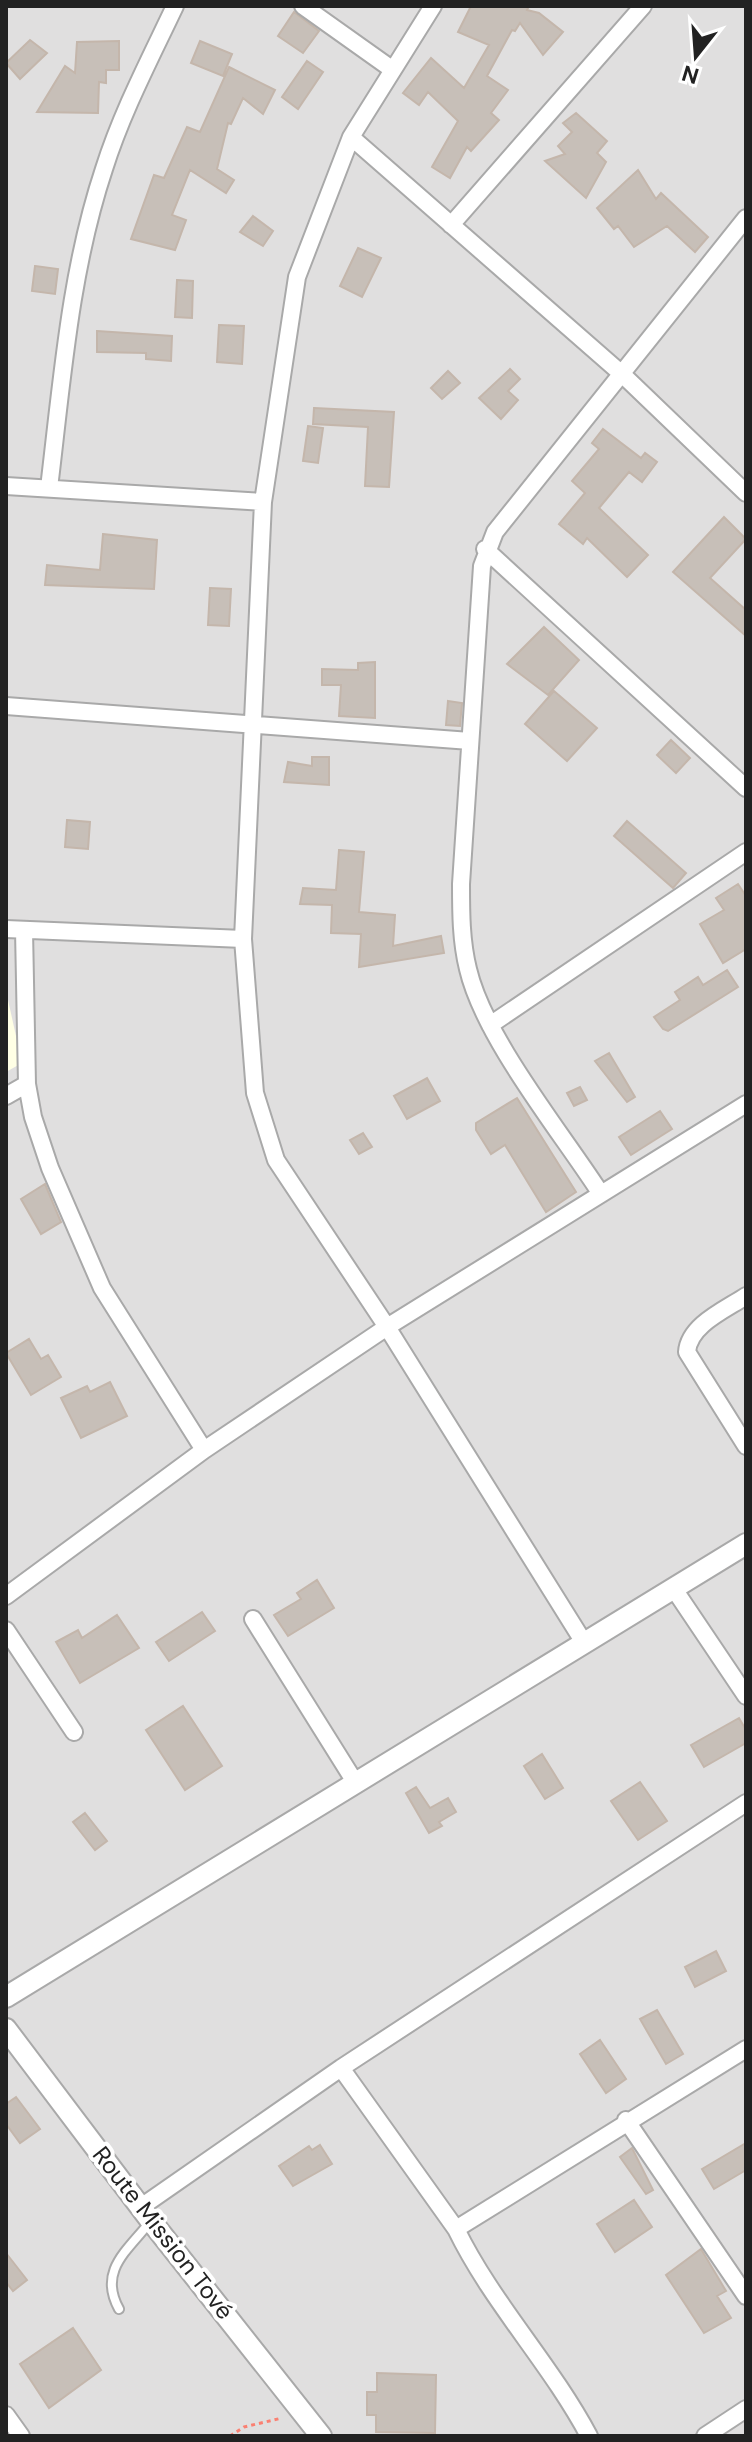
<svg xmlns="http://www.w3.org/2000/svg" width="752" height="2442" font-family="'DM Sans',sans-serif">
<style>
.residential{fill:#e0dfdf}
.education{fill:#ffffe5}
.building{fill:#c7bfb8;stroke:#c4b6ab;stroke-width:2}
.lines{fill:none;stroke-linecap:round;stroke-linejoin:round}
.service-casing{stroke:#a9a9a9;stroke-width:12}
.minor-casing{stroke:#a9a9a9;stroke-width:20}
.tertiary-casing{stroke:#a9a9a9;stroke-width:24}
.path{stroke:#fa8072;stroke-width:3;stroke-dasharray:4 4;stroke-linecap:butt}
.service{stroke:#fff;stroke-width:8}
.minor{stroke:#fff;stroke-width:16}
.tertiary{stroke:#fff;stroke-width:20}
.labels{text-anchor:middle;stroke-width:8;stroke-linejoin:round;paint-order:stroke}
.street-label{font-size:24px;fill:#222;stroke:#fff}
</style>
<rect width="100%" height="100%" fill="#f2efe9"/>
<!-- residential -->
<path class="residential" d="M 6,6 L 746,6 L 746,2436 L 6,2436 Z"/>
<!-- education -->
<path class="education" d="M 6,991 L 22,1063 L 6,1072 Z"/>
<!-- building -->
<path class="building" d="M 471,6 L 529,6 L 527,10 L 539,13 L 563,32 L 543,55 L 520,23 L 515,31 L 512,30 L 487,76 L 508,90 L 491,113 L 499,120 L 471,151 L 467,147 L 450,178 L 432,167 L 458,121 L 428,92 L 419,105 L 403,93 L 431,58 L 464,88 L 489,45 L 458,32 Z
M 294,12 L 319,31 L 303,53 L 278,36 Z
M 30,40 L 47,53 L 20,79 L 6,63 Z
M 119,41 L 119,70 L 106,70 L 106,83 L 99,82 L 98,113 L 37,112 L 65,66 L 75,73 L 77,42 Z
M 200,41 L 232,54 L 223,76 L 191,63 Z
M 307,61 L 323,72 L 298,109 L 282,97 Z
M 229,67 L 275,90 L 263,114 L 243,98 L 231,124 L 228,123 L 217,169 L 234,180 L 226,193 L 190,170 L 172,215 L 186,220 L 175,250 L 131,239 L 154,175 L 164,178 L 187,127 L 200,132 Z
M 576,113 L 607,141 L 597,153 L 606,162 L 586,198 L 545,161 L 565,154 L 558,146 L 572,132 L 563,123 Z
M 638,170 L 656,199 L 661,193 L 708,237 L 695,252 L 667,226 L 634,247 L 618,226 L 614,229 L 597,208 Z
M 253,216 L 273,231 L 263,246 L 240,232 Z
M 358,248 L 381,258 L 362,297 L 340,286 Z
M 35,266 L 58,269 L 55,294 L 32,291 Z
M 177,280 L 193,281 L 192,318 L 175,317 Z
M 219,325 L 244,326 L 242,364 L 217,362 Z
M 97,331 L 172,336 L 171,361 L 146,359 L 146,353 L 97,352 Z
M 510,369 L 520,379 L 508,391 L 518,400 L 501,419 L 479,398 Z
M 448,371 L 460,383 L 442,399 L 431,388 Z
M 314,408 L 394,412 L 389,487 L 365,486 L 368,427 L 313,424 Z
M 308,426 L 323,428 L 318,463 L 303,461 Z
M 603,429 L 641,458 L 645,453 L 657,462 L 642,482 L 629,472 L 599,508 L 648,555 L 627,577 L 587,538 L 583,544 L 559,524 L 585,493 L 572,481 L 599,449 L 592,443 Z
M 724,517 L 746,539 L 710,578 L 746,610 L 746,636 L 673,572 Z
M 103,534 L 157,540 L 154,589 L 45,585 L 47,565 L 100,570 Z
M 210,588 L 231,589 L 229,626 L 208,625 Z
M 544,627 L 579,660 L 548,695 L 507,664 Z
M 375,662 L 375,718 L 339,716 L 341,685 L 322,685 L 322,669 L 358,670 L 358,663 Z
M 554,691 L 597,728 L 567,761 L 525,724 Z
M 448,701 L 462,703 L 460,726 L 446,725 Z
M 671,740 L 690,758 L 676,773 L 657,755 Z
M 312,757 L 329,757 L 329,785 L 284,782 L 288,762 L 312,766 Z
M 67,820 L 90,822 L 88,849 L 65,847 Z
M 627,821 L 686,873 L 673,888 L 614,836 Z
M 339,850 L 364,852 L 359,912 L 395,915 L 393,946 L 441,936 L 444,953 L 359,967 L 361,934 L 331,933 L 332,905 L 300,904 L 303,888 L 336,890 Z
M 738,884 L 746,896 L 746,949 L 723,963 L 700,924 L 724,910 L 716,898 Z
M 727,970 L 738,987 L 668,1031 L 663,1029 L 654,1017 L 680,1000 L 675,992 L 698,977 L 703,985 Z
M 609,1053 L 635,1097 L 627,1102 L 595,1061 Z
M 427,1078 L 440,1101 L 407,1119 L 394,1096 Z
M 580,1087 L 587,1100 L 574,1106 L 567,1093 Z
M 517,1098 L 576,1192 L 546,1212 L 505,1145 L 491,1154 L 476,1130 L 476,1123 Z
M 660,1111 L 672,1129 L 631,1155 L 619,1137 Z
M 363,1133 L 372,1147 L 359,1154 L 350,1140 Z
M 45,1184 L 61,1222 L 41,1234 L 21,1199 Z
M 29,1339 L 41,1359 L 48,1355 L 61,1377 L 31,1395 L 6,1353 Z
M 110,1382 L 127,1416 L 81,1438 L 61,1398 L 87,1386 L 90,1392 Z
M 317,1580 L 334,1608 L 288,1636 L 274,1615 L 301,1599 L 297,1593 Z
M 202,1612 L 215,1631 L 169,1661 L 156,1642 Z
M 117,1615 L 139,1648 L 80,1683 L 56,1642 L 78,1630 L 82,1638 Z
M 183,1706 L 222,1766 L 185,1790 L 146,1730 Z
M 739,1718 L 746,1730 L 746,1743 L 704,1767 L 691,1745 Z
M 542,1754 L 563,1788 L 545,1799 L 524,1766 Z
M 640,1782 L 667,1821 L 638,1840 L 611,1801 Z
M 416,1787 L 430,1808 L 448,1798 L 456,1812 L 439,1822 L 442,1826 L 429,1833 L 406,1793 Z
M 85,1813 L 107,1841 L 95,1850 L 73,1822 Z
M 716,1951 L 726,1971 L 695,1987 L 685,1967 Z
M 657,2010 L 683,2054 L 666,2064 L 640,2019 Z
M 600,2040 L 626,2079 L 606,2093 L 580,2054 Z
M 16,2097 L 40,2129 L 20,2143 L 6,2124 L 6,2104 Z
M 746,2143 L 746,2170 L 714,2189 L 702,2169 Z
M 320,2145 L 332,2164 L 293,2186 L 279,2166 L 309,2146 L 312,2150 Z
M 632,2148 L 653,2190 L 646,2194 L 620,2157 Z
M 634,2200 L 652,2227 L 615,2252 L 597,2224 Z
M 701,2249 L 726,2291 L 717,2296 L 731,2318 L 704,2333 L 666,2275 Z
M 6,2253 L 27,2280 L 13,2291 L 6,2282 Z
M 73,2328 L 101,2370 L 49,2408 L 20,2364 Z
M 377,2373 L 436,2375 L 435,2433 L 376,2432 L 376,2415 L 367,2415 L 367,2392 L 377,2392 Z"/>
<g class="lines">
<defs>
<path id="service" d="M 119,2309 C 98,2271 127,2251 150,2222"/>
<path id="minor" d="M 303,6 L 393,70
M 433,6 L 351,137 L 297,277 L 263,502 L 243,939 L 255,1093 L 276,1160 L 387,1327 L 583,1641
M 351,137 L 623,375 L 746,493
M 451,225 L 643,6
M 6,486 L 263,502
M 49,488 C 62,381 70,271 104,169 C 122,112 150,59 175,6
M 485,549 L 746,788
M 6,706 L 470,741
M 6,929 L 243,939
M 24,930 L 27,1084 L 33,1117 L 50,1168 L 102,1288 L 204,1450
M 490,1025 L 746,852
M 6,1096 L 27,1084
M 601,1194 C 561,1132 484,1038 468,969 C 461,941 461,912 461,884 L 482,566 L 495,532 L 746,218
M 746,1296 C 725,1310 689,1325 687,1352 L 746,1446
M 674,1589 L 746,1696
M 6,1596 L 204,1450 L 387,1327 L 746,1104
M 253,1619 L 355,1782
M 6,1630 L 74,1732
M 341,2068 L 456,2229 L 746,2049
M 626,2120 L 746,2296
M 141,2207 L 341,2068 L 746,1803
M 456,2229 C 492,2303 550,2363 589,2436
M 6,2415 L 21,2436
M 705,2436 L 746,2409"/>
<path id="tertiary" d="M 6,1997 L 746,1544
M 6,2029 L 151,2221 L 321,2436"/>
</defs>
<!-- service casing -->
<use href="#service" class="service-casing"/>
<!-- minor casing -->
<use href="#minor" class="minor-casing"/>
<!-- tertiary casing -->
<use href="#tertiary" class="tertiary-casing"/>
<!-- path -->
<path class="path" d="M 230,2436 L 244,2427 L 282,2418"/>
<!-- service -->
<use href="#service" class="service"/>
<!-- minor -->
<use href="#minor" class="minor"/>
<!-- tertiary -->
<use href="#tertiary" class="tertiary"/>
</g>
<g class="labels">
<!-- street labels -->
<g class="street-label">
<text transform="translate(163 2233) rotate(52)" y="8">Route Mission Tové</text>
</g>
</g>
<!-- border -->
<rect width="752" height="2442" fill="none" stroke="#222222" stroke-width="16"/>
<!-- north arrow -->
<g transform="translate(696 56) rotate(197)" stroke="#ffffff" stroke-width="6" paint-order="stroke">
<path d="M0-6L14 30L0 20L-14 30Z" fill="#222222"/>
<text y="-12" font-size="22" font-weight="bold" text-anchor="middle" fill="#222222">N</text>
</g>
</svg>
